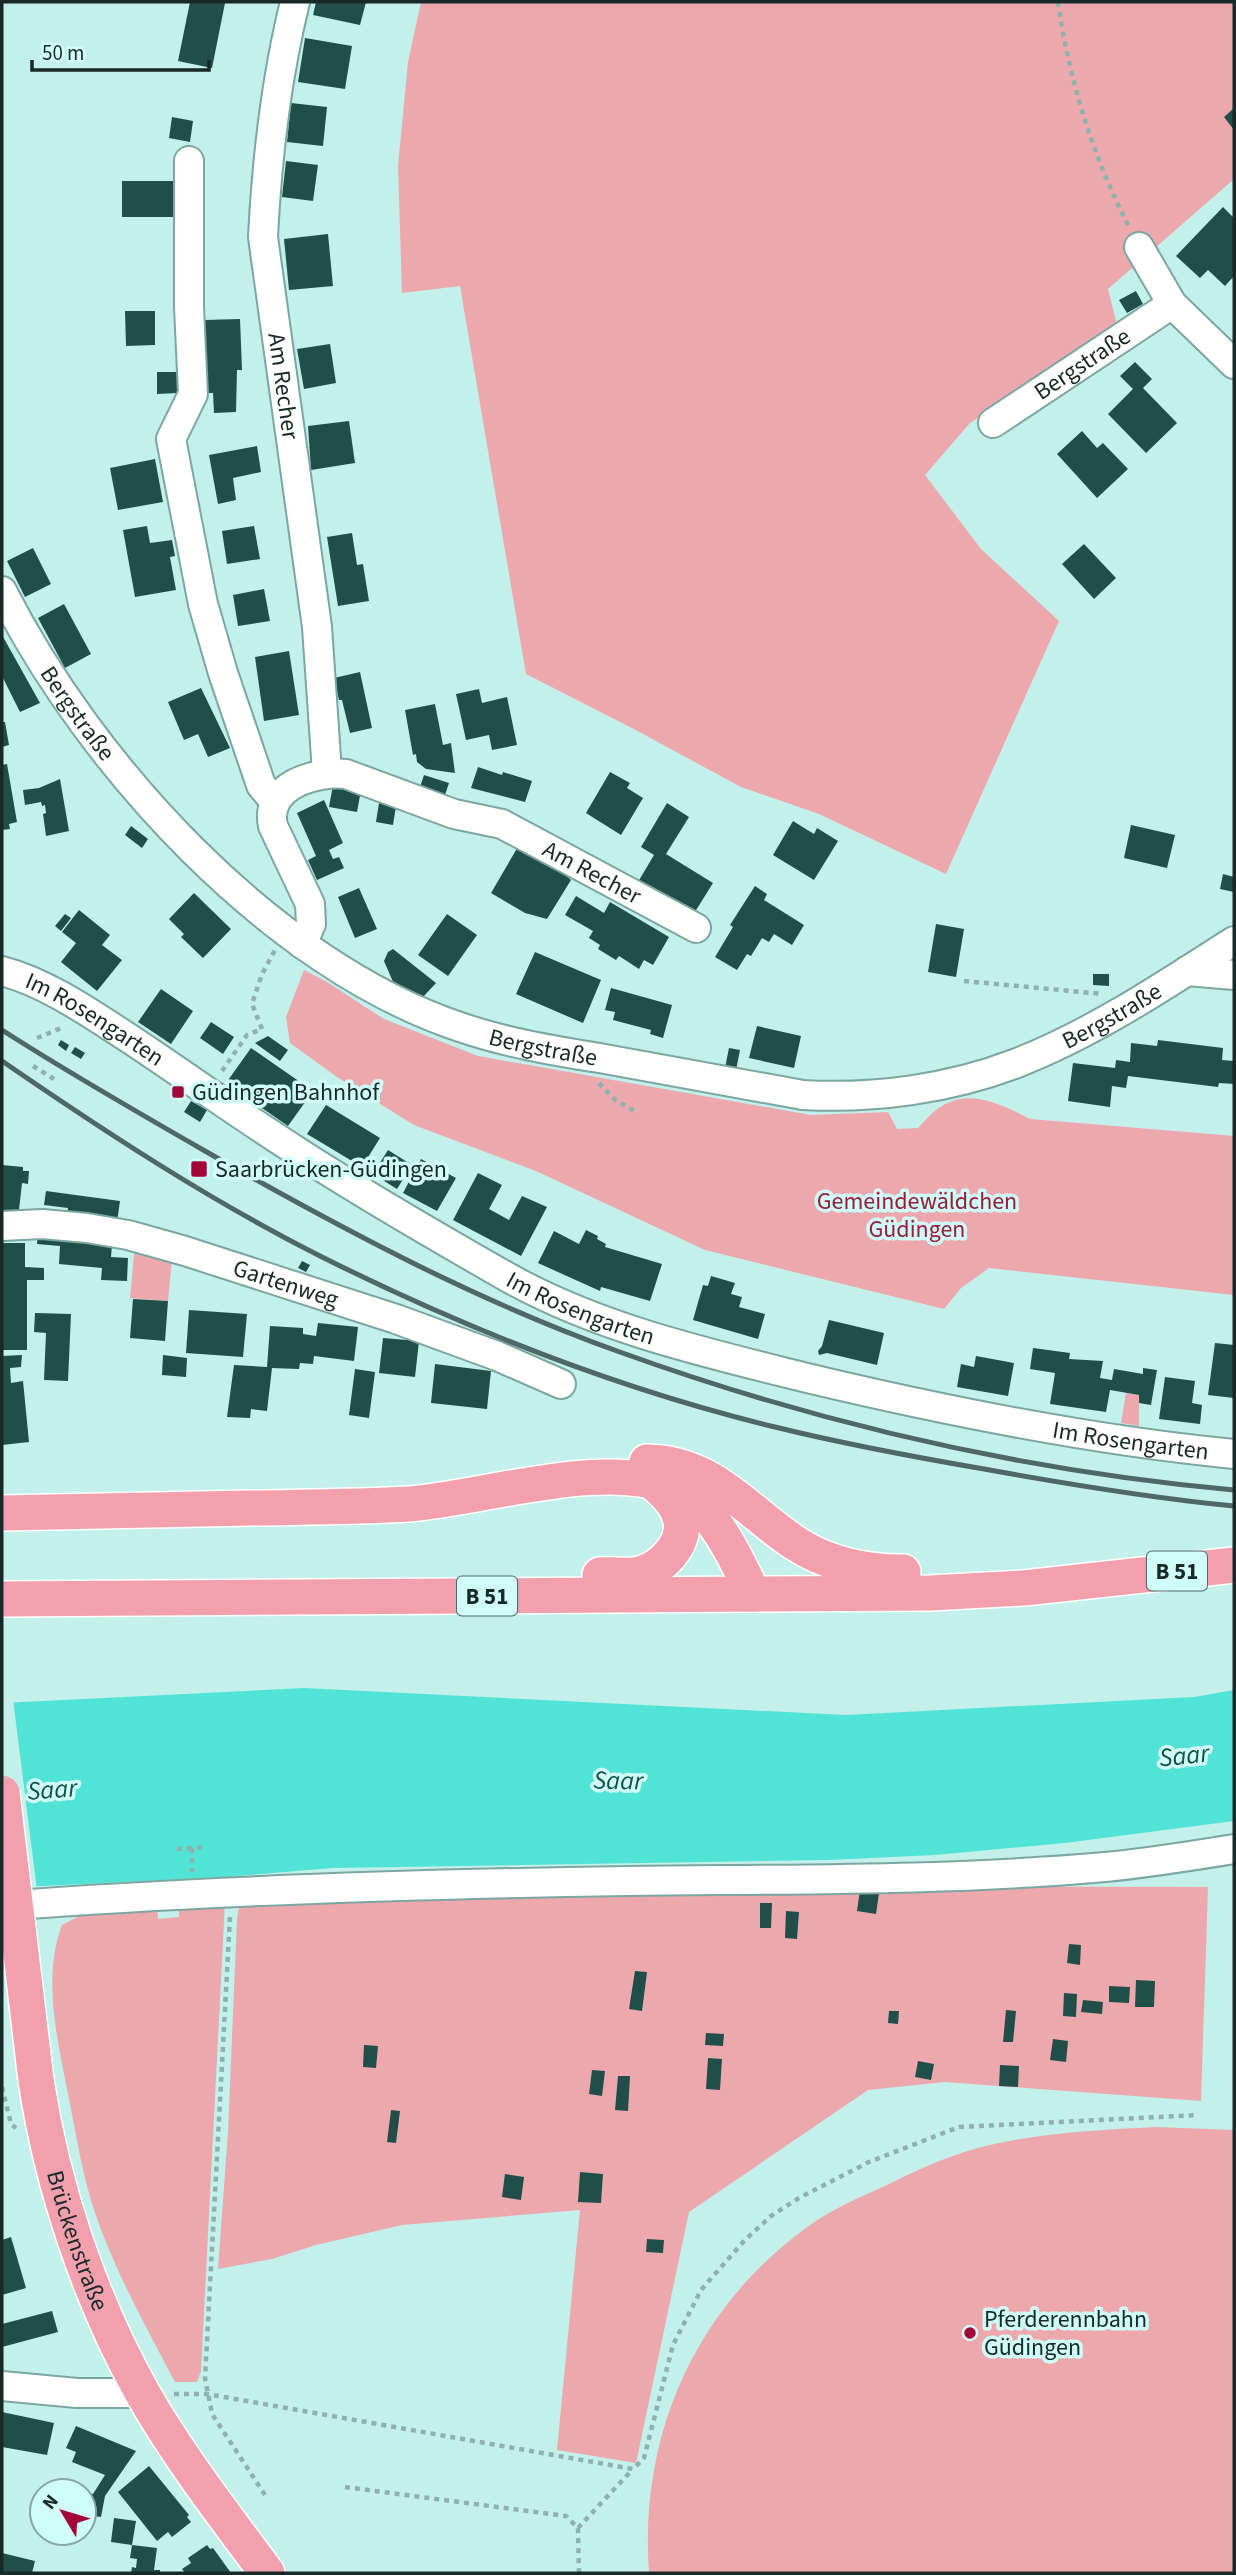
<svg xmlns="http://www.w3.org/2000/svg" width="1236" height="2575" font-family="'Source Sans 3',sans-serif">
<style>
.green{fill:#eda8ae}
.water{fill:#51e4d6}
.pier{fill:#c3f0ea}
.building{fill:#214e49}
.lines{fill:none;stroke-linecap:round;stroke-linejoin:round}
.minor-casing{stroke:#7ba6a1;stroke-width:32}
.major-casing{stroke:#fff;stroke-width:38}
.path{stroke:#8db1ac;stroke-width:4.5;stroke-dasharray:5 5;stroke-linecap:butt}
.minor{stroke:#fff;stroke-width:28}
.major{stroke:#f2a0ad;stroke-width:35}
.rail{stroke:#4e6865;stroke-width:5}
.major-bridge-casing{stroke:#fff;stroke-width:38;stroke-linecap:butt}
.major-bridge{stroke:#f2a0ad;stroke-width:35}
.poi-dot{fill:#a30539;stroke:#d0fdf7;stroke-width:2.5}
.labels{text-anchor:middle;stroke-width:7;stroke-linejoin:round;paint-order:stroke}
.shield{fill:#d0fdf7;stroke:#4f6965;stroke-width:2}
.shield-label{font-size:23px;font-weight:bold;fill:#182927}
.street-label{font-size:24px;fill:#182927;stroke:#d0fdf7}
.poi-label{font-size:24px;fill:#182927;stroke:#d0fdf7;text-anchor:start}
.park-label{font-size:24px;fill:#961d3a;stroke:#d0fdf7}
.water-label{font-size:26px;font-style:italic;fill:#0e4f49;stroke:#d0fdf7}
</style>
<rect width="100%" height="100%" fill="#c3f0ea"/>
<!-- green -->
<path class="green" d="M 421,2 L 1234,2 L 1234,179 L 1108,289 L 1118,329 L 970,423 L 925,475 L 981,549 L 1059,621 L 946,874 L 819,814 L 741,787 L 630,727 L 526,674 L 460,286 L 402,293 L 398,166 L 408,62 Z
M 304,970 L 327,982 L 384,1019 L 478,1056 L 811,1115 L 888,1112 L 897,1129 L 918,1128 C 925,1121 933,1111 942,1106 C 970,1088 1003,1105 1030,1119 L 1234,1136 L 1234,1295 L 989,1268 L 961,1288 L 944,1309 L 705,1250 L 536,1171 L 414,1125 L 337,1077 L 290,1043 L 286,1017 Z
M 135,1245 L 172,1259 L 168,1301 L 130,1298 Z
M 1126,1393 L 1139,1395 L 1139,1426 L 1121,1423 Z
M 881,1886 L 1208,1887 L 1201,2101 L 945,2082 L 868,2090 L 689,2212 L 636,2463 L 557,2450 L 580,2210 L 402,2225 L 316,2245 L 272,2259 L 218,2269 L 228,2132 L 237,1919 L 240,1902 Z
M 225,1902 L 201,2371 L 197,2382 L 175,2382 C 146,2327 115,2271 95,2213 C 83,2177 77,2140 70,2104 C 59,2046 41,1981 62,1925 L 85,1913 L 157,1907 L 158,1919 L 179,1917 L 179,1905 Z
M 1156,2127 L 1234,2130 L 1234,2573 L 649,2573 C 639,2436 694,2310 806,2228 C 830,2210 858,2198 885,2186 C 915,2171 945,2157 978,2148 C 1036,2133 1097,2130 1156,2127 Z"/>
<!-- water -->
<path class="water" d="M 304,1688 L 846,1715 L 1194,1697 L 1234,1690 L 1234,1821 L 1065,1843 L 935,1855 L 829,1860 L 333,1868 L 225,1877 L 2,1888 L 2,1703 Z"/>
<!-- pier -->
<path class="pier" d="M 2,1699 L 13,1699 L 37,1890 L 2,1892 Z"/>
<!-- building -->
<path class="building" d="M 190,2 L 225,3 L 212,68 L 178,61 Z
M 316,2 L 366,2 L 360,25 L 313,15 Z
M 305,38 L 352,46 L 345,89 L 298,82 Z
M 291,103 L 327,107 L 323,146 L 287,142 Z
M 1234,108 L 1234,130 L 1224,117 Z
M 172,117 L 193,121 L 190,142 L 169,138 Z
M 286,161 L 318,165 L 313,201 L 282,197 Z
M 122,181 L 176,181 L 176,217 L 122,217 Z
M 1223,207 L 1234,218 L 1234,276 L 1225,286 L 1208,270 L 1200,278 L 1176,256 Z
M 328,234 L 333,286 L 289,290 L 284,239 Z
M 1136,291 L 1143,304 L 1127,313 L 1119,300 Z
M 125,311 L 155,311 L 155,345 L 126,346 Z
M 240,319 L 242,370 L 237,370 L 236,412 L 214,413 L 213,393 L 207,393 L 204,320 Z
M 330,344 L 336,383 L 304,389 L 297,349 Z
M 1135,362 L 1152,379 L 1143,388 L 1177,423 L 1146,453 L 1108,414 L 1133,389 L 1120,376 Z
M 157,372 L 177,372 L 177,393 L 157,394 Z
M 349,421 L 355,463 L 311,470 L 308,426 Z
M 1082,431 L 1097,448 L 1103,443 L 1128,469 L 1097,498 L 1057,454 Z
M 257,446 L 261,472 L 233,478 L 236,500 L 218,504 L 209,455 Z
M 155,459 L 163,502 L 118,510 L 110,468 Z
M 147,526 L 150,543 L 172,540 L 175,556 L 170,557 L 176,590 L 135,597 L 123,530 Z
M 254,526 L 260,559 L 227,564 L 222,531 Z
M 352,533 L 357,565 L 363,564 L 369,601 L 338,606 L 327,537 Z
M 1084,544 L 1116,578 L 1094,599 L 1062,564 Z
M 33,548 L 51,584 L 25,597 L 7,561 Z
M 264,589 L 270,621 L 238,626 L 233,595 Z
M 64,604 L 91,654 L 65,668 L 38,618 Z
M 2,635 L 40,703 L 20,712 L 2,676 Z
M 289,651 L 299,715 L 264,721 L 255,657 Z
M 360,672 L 372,728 L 350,733 L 342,700 L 339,700 L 334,678 Z
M 201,688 L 230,748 L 208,757 L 198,734 L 184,740 L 168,702 Z
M 479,689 L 482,703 L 507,697 L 517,745 L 492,750 L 489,735 L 466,740 L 456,694 Z
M 435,704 L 443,745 L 451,743 L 455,773 L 426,769 L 417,762 L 416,754 L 413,755 L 405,710 Z
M 2,722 L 5,722 L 9,745 L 2,747 Z
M 7,764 L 17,822 L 9,824 L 10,829 L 2,830 L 2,765 Z
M 478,767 L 502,775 L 503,772 L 532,781 L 525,802 L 471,788 Z
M 610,772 L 630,783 L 627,788 L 643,798 L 621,835 L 586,813 Z
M 424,775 L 449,783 L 445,795 L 420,787 Z
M 60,779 L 69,831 L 46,836 L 43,814 L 46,813 L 45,805 L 42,806 L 41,802 L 25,805 L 23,790 L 39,788 Z
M 333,785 L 361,790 L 357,812 L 329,807 Z
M 324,800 L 343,843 L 329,850 L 333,859 L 339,857 L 344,868 L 317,880 L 308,860 L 316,856 L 297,813 Z
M 379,803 L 396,806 L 393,825 L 376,822 Z
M 667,803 L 689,817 L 666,854 L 713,883 L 693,915 L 638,882 L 654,855 L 641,847 Z
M 793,821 L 814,834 L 817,828 L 838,841 L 814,880 L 773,855 Z
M 1131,825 L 1175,835 L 1167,868 L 1124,858 Z
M 131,826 L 148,839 L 142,848 L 125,835 Z
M 519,845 L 552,863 L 571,880 L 547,919 L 525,913 L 491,893 Z
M 1223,874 L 1234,877 L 1234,892 L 1220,889 Z
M 755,886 L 767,894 L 764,900 L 804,925 L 792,945 L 774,934 L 769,942 L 762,938 L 751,956 L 747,954 L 737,970 L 715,957 L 733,927 L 730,925 Z
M 359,888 L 377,929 L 355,938 L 338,897 Z
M 194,893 L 231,929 L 203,958 L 181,937 L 184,934 L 169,919 Z
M 576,896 L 604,913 L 610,902 L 669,937 L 653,965 L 644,960 L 639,969 L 619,956 L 616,960 L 598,949 L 600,945 L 589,938 L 593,931 L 565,915 Z
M 79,910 L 110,935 L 102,945 L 122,960 L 97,991 L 61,962 L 76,943 L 62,932 Z
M 65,914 L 71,918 L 61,931 L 55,926 Z
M 447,914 L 477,935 L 448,976 L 418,955 Z
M 936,924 L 964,929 L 956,977 L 928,972 Z
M 393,949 L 436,983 L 423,997 L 394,984 L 384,961 L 388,952 Z
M 535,952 L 601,980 L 583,1023 L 516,994 Z
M 1093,974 L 1109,974 L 1109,986 L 1093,985 Z
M 611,988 L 672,1005 L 663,1038 L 650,1034 L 651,1030 L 613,1020 L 615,1012 L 605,1010 Z
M 161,989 L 193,1011 L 171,1044 L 138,1022 Z
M 211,1022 L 234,1037 L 223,1054 L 200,1038 Z
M 757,1026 L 801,1036 L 794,1068 L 749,1058 Z
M 268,1036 L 288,1050 L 280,1061 L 255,1043 Z
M 61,1040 L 69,1045 L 66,1051 L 58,1045 Z
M 1158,1040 L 1223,1048 L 1222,1060 L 1234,1061 L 1234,1084 L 1219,1083 L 1218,1087 L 1128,1076 L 1126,1088 L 1112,1086 L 1110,1107 L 1068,1101 L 1073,1063 L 1115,1068 L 1116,1060 L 1130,1062 L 1131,1043 L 1157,1046 Z
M 75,1047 L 85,1053 L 81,1059 L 71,1053 Z
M 251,1048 L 313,1091 L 288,1126 L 226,1083 Z
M 729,1048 L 740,1050 L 736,1070 L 725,1068 Z
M 191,1101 L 207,1110 L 200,1122 L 184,1112 Z
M 326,1105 L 380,1138 L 362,1167 L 307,1134 Z
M 388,1150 L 412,1165 L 397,1189 L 373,1174 Z
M 421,1159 L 456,1178 L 437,1211 L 403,1193 Z
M 2,1165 L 23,1167 L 23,1171 L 29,1171 L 28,1184 L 22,1183 L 18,1219 L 2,1217 Z
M 478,1173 L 502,1185 L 489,1209 L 509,1220 L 522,1196 L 547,1207 L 521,1256 L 453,1220 Z
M 46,1191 L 120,1201 L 117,1222 L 67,1215 L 68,1208 L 44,1205 Z
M 586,1230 L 598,1236 L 597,1239 L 606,1244 L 605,1247 L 662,1264 L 650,1301 L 601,1287 L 600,1291 L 538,1263 L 554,1231 L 579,1244 Z
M 38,1231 L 61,1232 L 60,1241 L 112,1245 L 111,1257 L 128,1258 L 127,1281 L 101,1280 L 102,1268 L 59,1264 L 60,1246 L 37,1244 Z
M 2,1243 L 25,1243 L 25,1267 L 44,1268 L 44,1280 L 27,1280 L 27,1350 L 2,1350 Z
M 302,1261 L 310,1265 L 306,1272 L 298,1268 Z
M 711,1276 L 735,1283 L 731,1294 L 742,1297 L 739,1307 L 765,1314 L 758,1339 L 693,1320 L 703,1285 L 708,1286 Z
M 133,1299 L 168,1301 L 165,1341 L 130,1338 Z
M 189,1310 L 247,1314 L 243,1357 L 186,1353 Z
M 35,1313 L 71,1314 L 68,1381 L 44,1380 L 46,1333 L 34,1332 Z
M 829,1320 L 884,1333 L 877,1365 L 827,1353 L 819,1355 L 818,1351 L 822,1346 Z
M 318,1323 L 358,1327 L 354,1361 L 314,1356 L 313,1364 L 300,1363 L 299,1369 L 272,1368 L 267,1411 L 251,1409 L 250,1418 L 227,1417 L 234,1365 L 267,1367 L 270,1326 L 303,1328 L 303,1334 L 316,1336 Z
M 383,1338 L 419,1341 L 415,1377 L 379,1373 Z
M 1215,1343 L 1234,1345 L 1234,1398 L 1208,1395 Z
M 1033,1348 L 1070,1353 L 1069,1359 L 1103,1361 L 1100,1378 L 1112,1380 L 1114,1369 L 1143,1374 L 1143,1368 L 1157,1370 L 1151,1405 L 1139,1403 L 1139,1395 L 1110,1390 L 1106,1412 L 1050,1404 L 1055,1373 L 1030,1369 Z
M 22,1355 L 21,1367 L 10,1368 L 11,1383 L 23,1381 L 29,1442 L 2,1445 L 2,1356 Z
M 163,1355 L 187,1358 L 186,1377 L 162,1375 Z
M 976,1356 L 1014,1363 L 1008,1396 L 957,1387 L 961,1364 L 974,1367 Z
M 435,1364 L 491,1371 L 487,1409 L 431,1403 Z
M 355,1369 L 375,1372 L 369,1418 L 349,1415 Z
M 1165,1377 L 1195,1381 L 1192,1403 L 1202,1405 L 1200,1424 L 1159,1419 Z
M 860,1890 L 879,1893 L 876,1914 L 857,1911 Z
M 760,1903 L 772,1903 L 771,1928 L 760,1928 Z
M 786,1911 L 799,1912 L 797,1939 L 785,1938 Z
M 1069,1944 L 1081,1945 L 1080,1965 L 1067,1963 Z
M 635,1971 L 647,1972 L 642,2011 L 629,2009 Z
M 1136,1980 L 1155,1981 L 1154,2007 L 1135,2007 Z
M 1109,1986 L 1130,1987 L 1129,2003 L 1109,2002 Z
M 1064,1993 L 1077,1994 L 1076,2017 L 1063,2016 Z
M 1083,2000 L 1103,2002 L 1102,2014 L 1081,2012 Z
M 1006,2010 L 1016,2011 L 1013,2042 L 1003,2042 Z
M 889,2011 L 899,2011 L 898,2024 L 888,2023 Z
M 706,2033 L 724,2034 L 723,2046 L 705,2045 Z
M 1053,2039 L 1068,2041 L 1066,2062 L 1050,2060 Z
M 364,2045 L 378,2046 L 376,2068 L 363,2067 Z
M 708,2058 L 722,2059 L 720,2090 L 706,2089 Z
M 918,2061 L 934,2064 L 931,2080 L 915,2077 Z
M 1000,2065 L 1019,2066 L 1018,2087 L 999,2086 Z
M 592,2070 L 605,2071 L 602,2096 L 589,2094 Z
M 618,2076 L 630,2076 L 628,2111 L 615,2110 Z
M 391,2110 L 400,2111 L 396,2143 L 387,2142 Z
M 580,2172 L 603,2174 L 601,2203 L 578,2202 Z
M 505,2174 L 524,2177 L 521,2200 L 502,2197 Z
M 11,2237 L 26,2288 L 2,2295 L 2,2240 Z
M 647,2239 L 664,2240 L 663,2253 L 646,2252 Z
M 52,2311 L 58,2332 L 2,2347 L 2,2324 Z
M 2,2412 L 54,2423 L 47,2455 L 2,2447 Z
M 76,2426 L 136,2451 L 105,2496 L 101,2517 L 84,2515 L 84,2492 L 93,2494 L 105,2475 L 72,2462 L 76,2452 L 66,2448 Z
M 149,2466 L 189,2515 L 187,2517 L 191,2522 L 172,2537 L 168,2532 L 157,2541 L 118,2492 Z
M 114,2518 L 136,2521 L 132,2545 L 111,2542 Z
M 132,2545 L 157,2548 L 154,2570 L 160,2570 L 160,2573 L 131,2573 L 132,2567 L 136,2568 L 137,2559 L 130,2558 Z
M 207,2545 L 210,2549 L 213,2548 L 231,2573 L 185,2573 L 182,2569 L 191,2563 L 188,2558 Z
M 2,2553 L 35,2561 L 32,2573 L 2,2573 Z"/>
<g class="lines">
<defs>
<g id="minor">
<path id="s1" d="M 295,2 C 276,79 267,157 263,237 L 317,627 L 327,772"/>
<path d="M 189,161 L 189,307 L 193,394 L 171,439 L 203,604 L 223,673 L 261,785 L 275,802"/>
<path d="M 1139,247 L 1172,304 L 1234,364"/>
<path id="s2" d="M 993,423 L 1172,304"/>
<path id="s3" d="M 2,591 C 90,765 271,964 460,1027 C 506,1043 556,1051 605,1059 C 671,1071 737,1083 803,1095 C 874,1099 950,1089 1017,1063 C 1094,1033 1165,985 1234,941"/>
<path id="s4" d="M 302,944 L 311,924 L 310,904 L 273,826 C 264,786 315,771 346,774 L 454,814 L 502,824 L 696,928"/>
<path id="s5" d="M 2,971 C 47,983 88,1012 127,1037 C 183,1074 238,1114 295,1150 C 364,1195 437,1237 509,1278 C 599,1328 703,1352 803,1377 C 945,1411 1089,1440 1234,1454"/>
<path d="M 1187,971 L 1234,975"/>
<path id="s6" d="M 2,1226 L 42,1224 L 87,1228 L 128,1235 L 185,1251 L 396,1319 L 497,1356 L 561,1384"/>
<path d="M 2,1906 C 210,1890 419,1884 628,1881 C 787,1879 947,1881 1105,1867 C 1148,1863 1191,1856 1234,1849"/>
<path d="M 2,2386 L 77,2393 L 143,2393"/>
</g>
<g id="major">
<path d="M 647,1462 C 713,1463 745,1510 795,1543 C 827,1564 866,1572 903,1572"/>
<path d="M 2,1513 C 85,1511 168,1510 251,1508 C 304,1507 357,1507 409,1504 C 486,1498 606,1457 676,1489 C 712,1505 737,1560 753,1594"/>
<path d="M 600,1575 C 612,1574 628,1577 640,1574 C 661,1569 685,1545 681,1521 C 678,1505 667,1494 656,1485"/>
<path d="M 2,1599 L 930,1593 L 1024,1588 L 1234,1565"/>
<path id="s7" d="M 36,2080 C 52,2186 90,2300 143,2394 C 179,2457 224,2515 267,2573"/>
</g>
</defs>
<!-- minor casing -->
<use href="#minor" class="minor-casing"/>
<!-- major casing -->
<use href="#major" class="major-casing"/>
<!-- path -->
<path class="path" d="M 1058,2 C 1069,80 1093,157 1129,227
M 964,981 L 1103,994
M 37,1038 L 64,1027
M 33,1066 L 54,1079
M 222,1071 L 247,1035 L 262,1029 L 252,1004 L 262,974 L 275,950
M 599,1083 L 615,1100 L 638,1113
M 192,1848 L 192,1872
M 177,1849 L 206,1847
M 230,1917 L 205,2378 L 212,2414 L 265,2495
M 2,2087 L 11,2124 L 16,2128
M 174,2394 L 207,2394 L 633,2469 L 644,2458 L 673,2345 L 701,2290 L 745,2240 L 771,2216 L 799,2198 L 869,2162 L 959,2127 L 1198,2115
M 345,2487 L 566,2516 L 578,2528 L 579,2573
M 578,2528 L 632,2470"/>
<!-- minor -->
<use href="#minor" class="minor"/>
<!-- major -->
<use href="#major" class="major"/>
<!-- rail -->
<path class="rail" d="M 2,1030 C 75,1077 151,1120 226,1163 C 352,1234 480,1302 617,1351 C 816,1423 1024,1471 1234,1490
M 2,1061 C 104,1131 209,1200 320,1256 C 464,1328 618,1389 775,1427 C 844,1444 914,1457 984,1469 C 1067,1484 1150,1498 1234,1506"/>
<defs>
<path id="major-bridge" d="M 2,1793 L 36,2080"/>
</defs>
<!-- major-bridge casing -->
<use href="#major-bridge" class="major-bridge-casing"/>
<!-- major-bridge -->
<use href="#major-bridge" class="major-bridge"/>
</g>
<!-- markers -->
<g class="poi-dot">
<rect x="171" y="1085" width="14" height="14" rx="3.5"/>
<rect x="190" y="1160" width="18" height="18" rx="3.5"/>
<circle cx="970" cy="2333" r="7"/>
</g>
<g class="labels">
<!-- shield labels -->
<g class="shield">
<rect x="1147" y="1551.5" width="60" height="39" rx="5"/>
<rect x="457" y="1576.5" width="60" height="39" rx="5"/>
</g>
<g class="shield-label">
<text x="1177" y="1579">B 51</text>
<text x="487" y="1604">B 51</text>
</g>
<!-- street labels -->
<g class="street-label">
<text dy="8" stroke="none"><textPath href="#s2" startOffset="107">Bergstraße</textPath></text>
<text dy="8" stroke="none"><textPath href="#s1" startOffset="388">Am Recher</textPath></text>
<text dy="8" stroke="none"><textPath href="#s3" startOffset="144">Bergstraße</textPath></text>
<text dy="8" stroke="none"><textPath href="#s4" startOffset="499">Am Recher</textPath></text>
<text dy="8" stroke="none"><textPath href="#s3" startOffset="1320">Bergstraße</textPath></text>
<text dy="8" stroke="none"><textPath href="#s5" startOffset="105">Im Rosengarten</textPath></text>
<text dy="8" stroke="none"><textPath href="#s3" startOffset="732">Bergstraße</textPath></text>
<text dy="8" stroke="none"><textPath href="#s6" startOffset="292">Gartenweg</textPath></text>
<text dy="8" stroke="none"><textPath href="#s5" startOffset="672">Im Rosengarten</textPath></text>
<text dy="8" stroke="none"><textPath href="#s5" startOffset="1239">Im Rosengarten</textPath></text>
<text dy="8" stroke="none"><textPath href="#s7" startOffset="166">Brückenstraße</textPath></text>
</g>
<!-- poi labels -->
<g class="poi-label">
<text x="192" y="1100">Güdingen Bahnhof</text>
<text x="215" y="1177">Saarbrücken-Güdingen</text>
<text x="984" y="2327">Pferderennbahn<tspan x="984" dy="28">Güdingen</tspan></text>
</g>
<!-- park labels -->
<g class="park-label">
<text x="917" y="1209">Gemeindewäldchen<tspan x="917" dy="28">Güdingen</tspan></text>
</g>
<!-- water labels -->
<g class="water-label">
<text transform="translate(1184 1755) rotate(-6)" y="9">Saar</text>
<text transform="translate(618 1780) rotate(1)" y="9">Saar</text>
<text transform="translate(52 1789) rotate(-4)" y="9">Saar</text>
</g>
</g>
<!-- border -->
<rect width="1236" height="2575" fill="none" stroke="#182927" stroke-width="7"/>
<!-- north arrow -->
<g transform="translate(63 2512) rotate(308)"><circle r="33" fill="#d0fdf7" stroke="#86a8a4" stroke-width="2"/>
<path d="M0-5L12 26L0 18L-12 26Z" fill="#a30539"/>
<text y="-10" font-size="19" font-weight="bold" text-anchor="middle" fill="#182927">N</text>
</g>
<!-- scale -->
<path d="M32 60v10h177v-10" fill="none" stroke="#182927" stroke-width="3.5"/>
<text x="42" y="60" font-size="21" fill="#182927" stroke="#d0fdf7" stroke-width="5" paint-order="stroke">50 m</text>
</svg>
